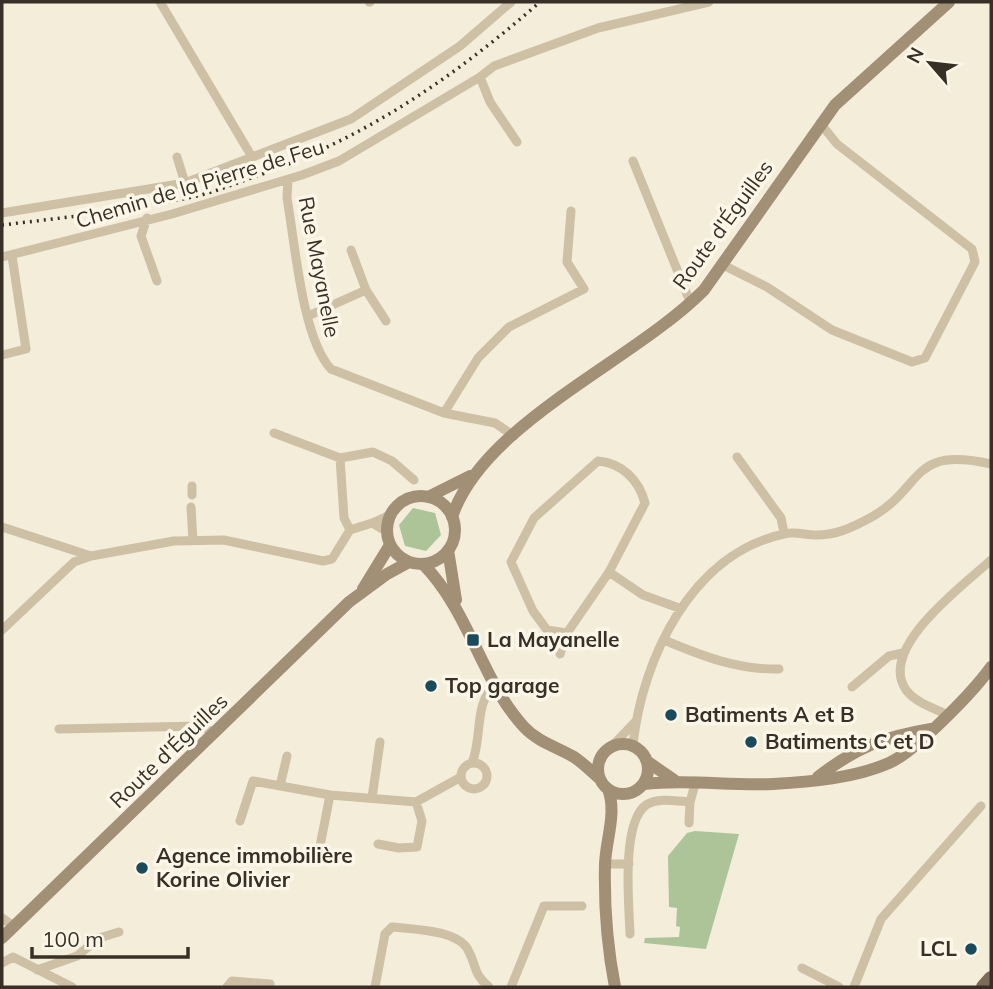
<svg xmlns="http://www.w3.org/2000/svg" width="993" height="989" font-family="Mulish,sans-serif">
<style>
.green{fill:#adc499}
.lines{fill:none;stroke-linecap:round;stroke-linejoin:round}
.street{stroke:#cdc0a5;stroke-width:9}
.secondary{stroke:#a18f76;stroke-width:12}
.primary{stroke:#7b6b57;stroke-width:14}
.rail{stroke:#383027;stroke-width:3.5;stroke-dasharray:2 5;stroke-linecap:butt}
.poi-dot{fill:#194b5d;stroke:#fbf6e7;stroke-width:2.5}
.labels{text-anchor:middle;stroke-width:7;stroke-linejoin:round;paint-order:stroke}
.street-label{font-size:21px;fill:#383027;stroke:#fbf6e7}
.poi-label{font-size:21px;font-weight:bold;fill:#383027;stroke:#fbf6e7;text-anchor:start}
</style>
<rect width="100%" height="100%" fill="#f4edda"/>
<!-- green -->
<path class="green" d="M 413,508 L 435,513 L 441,535 L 426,551 L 405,546 L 399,525 Z
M 695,831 L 739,834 L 706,949 L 644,943 L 645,938 L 679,937 L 680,927 L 676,926 L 677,908 L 669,907 L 668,856 L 687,833 Z"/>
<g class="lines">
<!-- street -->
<path class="street" d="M 160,2 L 252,157
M 369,2 L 370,2
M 480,77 L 490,102 L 517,142
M 177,157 L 185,183
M 633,161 L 691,304
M 288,180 L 287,198 C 295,243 302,338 331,369 L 444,413 L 495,423 L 514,436
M 2,213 L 185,183 L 351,119 L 460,46 L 511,2
M 147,218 L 141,236 L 157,281
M 351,250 L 366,290 L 386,321
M 2,257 L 172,214 L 302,175 L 339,161 L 480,77 L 494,66 L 598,28 L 709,2
M 723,265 L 767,287 L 832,330 L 912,362 L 925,358 L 975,262 L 972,249 L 837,144 L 820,123
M 308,316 L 366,290
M 2,355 L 26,349 L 12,256
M 444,413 L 478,358 L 509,327 L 584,289 L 567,262 L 571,211
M 274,433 L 340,458 L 373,452 L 392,461 L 414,480
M 737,457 L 781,518 L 784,533
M 340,458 L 344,518 L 350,530
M 192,495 L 192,486
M 191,507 L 193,541
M 2,527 L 91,556
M 387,532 L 372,523 L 390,515
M 609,572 L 643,595 L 679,608
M 2,630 L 74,562 L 91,556 L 174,541 L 224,540 L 323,561 L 332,559 L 350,530 L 372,523
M 664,640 C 702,656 738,670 779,669
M 560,654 L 567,633 L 609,572 L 645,503 C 639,480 622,463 598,461 L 534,518 L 511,562 L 533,611 L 547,630 L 567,633
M 852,687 L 889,656 L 903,653
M 948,715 C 934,708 916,703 906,690 C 877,648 964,585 991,560
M 59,729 L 200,726 L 215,733
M 614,744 L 636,721
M 633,745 C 642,659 692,553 784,534 C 793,531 806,535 816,535 C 835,535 849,529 866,520 C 926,490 906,445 991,464
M 472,763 C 483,736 473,704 496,683
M461 776a13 13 0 1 1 26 0a13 13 0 1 1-26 0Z
M 280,786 L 287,756
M 372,798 L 380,742
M 240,821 L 253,781 L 330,795 L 416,802 L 461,777
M 689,823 L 690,802 L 696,781
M 378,844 L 399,848 L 417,847 L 422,821 L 416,802
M 320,846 L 330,795
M 605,864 L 629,864
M 2,918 L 15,927
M 630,934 C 629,905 621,823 646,805 C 657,797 677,801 690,802
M 2,963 L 13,957 L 72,987
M 802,968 L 839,987
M 37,970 L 77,956 L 99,938 L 119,932
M 227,987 L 232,981 L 270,984 L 270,987
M 375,987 L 385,934 L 392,927 C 412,929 458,930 468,950 C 477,966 473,974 489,987
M 511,987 L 544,906 L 582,906
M 854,987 L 881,919 L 981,806"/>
<!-- secondary -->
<path class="secondary" d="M387 530a34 34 0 1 1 68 0a34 34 0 1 1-68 0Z
M 428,497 L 470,476
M 452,517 C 483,423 634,361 704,290 L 835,105 L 949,2
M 448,550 L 456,600
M 423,564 C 470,612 482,682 524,727 C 538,742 557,747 574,757 C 583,763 591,771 599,778
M 363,589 L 390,545
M598 769a25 25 0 1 1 50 0a25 25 0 1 1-50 0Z
M 648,762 L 674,780
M 818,777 C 856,747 884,737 931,729
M 644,784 C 687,779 729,786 773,784 C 810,782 855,778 889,763 C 916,751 973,692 991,667
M 608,789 C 617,813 606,839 605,864 C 604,906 607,946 615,987
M 2,938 L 349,602 L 387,574 L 409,562"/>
<!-- primary -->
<path class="primary" d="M 983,987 L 991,978"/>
<!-- rail -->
<path class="rail" d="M 2,225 C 69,217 136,210 201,195 C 220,190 239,182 257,176 C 367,137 453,78 540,2"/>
</g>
<!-- markers -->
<g class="poi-dot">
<rect x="466" y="633" width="14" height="14" rx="3.5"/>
<circle cx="431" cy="686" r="7"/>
<circle cx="671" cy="715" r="7"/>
<circle cx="751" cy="742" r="7"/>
<circle cx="142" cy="868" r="7"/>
<circle cx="971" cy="949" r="7"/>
</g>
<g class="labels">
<!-- street labels -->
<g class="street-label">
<text transform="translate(200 184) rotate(-17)" y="7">Chemin de la Pierre de Feu</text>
<text transform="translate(723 225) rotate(-54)" y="7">Route d'Éguilles</text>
<text transform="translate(319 267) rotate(79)" y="7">Rue Mayanelle</text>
<text transform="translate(169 751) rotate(-44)" y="7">Route d'Éguilles</text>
</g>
<!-- poi labels -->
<g class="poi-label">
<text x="487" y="647">La Mayanelle</text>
<text x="445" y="693">Top garage</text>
<text x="685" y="722">Batiments A et B</text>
<text x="765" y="749">Batiments C et D</text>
<text x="156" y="863">Agence immobilière<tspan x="156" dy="24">Korine Olivier</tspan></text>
<text x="957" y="956" text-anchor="end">LCL</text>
</g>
</g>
<!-- border -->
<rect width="993" height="989" fill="none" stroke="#383027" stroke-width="7"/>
<!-- north arrow -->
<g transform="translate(930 63) rotate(298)" stroke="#fbf6e7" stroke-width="5" paint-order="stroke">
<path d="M0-5L12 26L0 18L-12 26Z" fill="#383027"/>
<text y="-10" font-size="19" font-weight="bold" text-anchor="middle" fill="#383027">N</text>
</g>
<!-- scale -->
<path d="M32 947v10h156v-10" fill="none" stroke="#383027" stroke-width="3.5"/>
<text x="42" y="947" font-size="21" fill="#383027" stroke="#fbf6e7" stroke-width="5" paint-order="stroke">100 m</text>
</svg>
